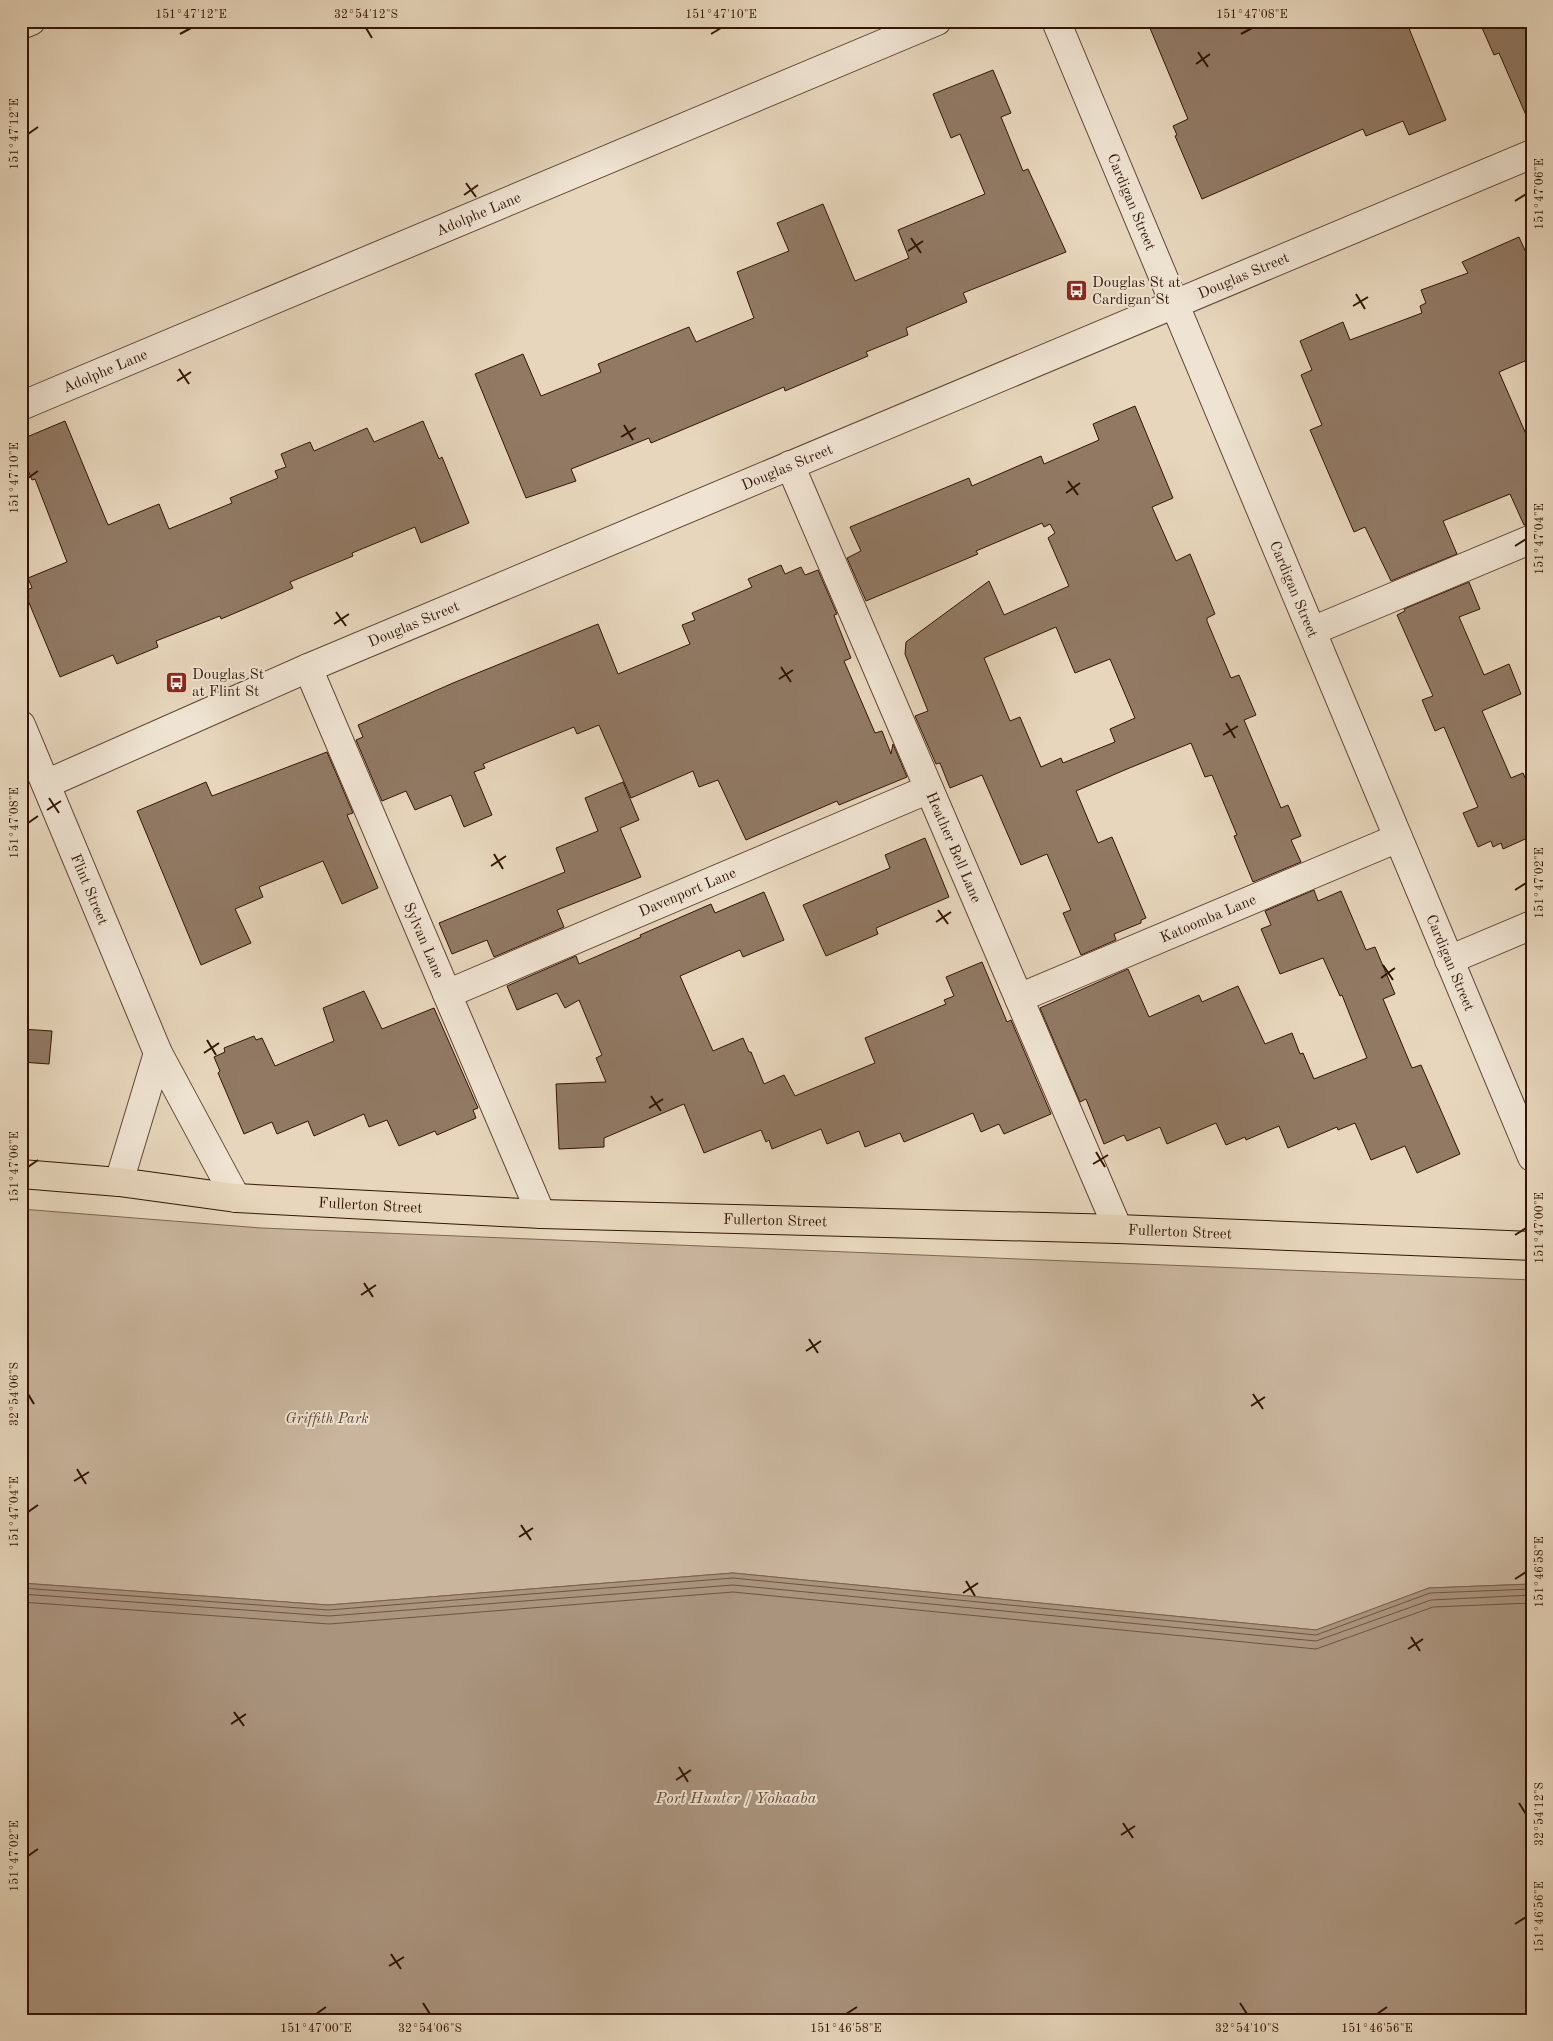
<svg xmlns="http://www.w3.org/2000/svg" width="1553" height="2041" font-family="'Old Standard TT',serif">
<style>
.green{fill:#c9b59d;stroke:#7e6451}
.water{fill:#aa947e;stroke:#7b614e}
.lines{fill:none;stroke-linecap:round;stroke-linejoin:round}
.shore{stroke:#6f5442;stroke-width:1}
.building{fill:#917964;stroke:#341405;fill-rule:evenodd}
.minor-casing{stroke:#614433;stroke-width:30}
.major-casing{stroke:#341405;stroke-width:30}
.minor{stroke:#efe4d3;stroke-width:28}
.major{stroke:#e7d6bc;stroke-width:28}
.ticks{fill:none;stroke:#341405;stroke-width:2}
.labels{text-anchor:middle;stroke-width:4;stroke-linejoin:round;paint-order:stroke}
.street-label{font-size:15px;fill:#341405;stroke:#efe4d3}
.poi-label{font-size:15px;fill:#341405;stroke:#efe4d3;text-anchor:start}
.park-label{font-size:15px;font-style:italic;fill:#614433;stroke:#efe4d3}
.water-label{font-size:16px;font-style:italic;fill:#634735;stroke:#efe4d3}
.neatline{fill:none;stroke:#341405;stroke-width:2}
.ticks-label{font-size:12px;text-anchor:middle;fill:#341405}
</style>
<rect width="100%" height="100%" fill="#e7d6bc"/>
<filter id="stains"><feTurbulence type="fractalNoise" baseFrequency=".004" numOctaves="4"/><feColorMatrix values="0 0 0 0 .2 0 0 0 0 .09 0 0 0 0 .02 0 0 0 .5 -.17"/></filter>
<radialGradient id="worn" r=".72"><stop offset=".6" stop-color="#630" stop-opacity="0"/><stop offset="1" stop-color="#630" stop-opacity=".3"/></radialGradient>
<!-- green -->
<path class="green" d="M 21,1209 L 261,1228 L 1532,1280 L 1532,1584 L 1429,1588 L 1316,1630 L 733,1573 L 328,1605 L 21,1583 Z"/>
<!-- water -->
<path class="water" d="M 733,1573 L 1316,1630 L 1429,1588 L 1532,1584 L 1532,2020 L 21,2020 L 21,1583 L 328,1605 Z"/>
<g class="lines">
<!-- shore -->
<path class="shore" d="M 21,1588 L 328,1610 L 733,1578 L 1316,1635 L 1430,1593 L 1532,1589
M 21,1594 L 329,1616 L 733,1585 L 1316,1641 L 1431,1600 L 1532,1595
M 21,1602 L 329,1624 L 733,1592 L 1316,1649 L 1433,1607 L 1532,1603"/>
</g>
<!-- building -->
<path class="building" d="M 1147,21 L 1406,21 L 1446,120 L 1409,135 L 1403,121 L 1366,136 L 1363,129 L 1202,199 L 1175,136 L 1177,135 L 1173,126 L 1188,119 Z
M 1479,21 L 1532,21 L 1532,129 L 1499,53 L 1494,55 Z
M 993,70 L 1011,113 L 1001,117 L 1023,171 L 1028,169 L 1066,252 L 963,293 L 967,302 L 906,328 L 908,335 L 866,352 L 868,356 L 785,391 L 784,387 L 651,443 L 649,438 L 571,469 L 576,481 L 526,498 L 475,374 L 523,354 L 541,396 L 601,372 L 598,364 L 689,327 L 696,342 L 754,318 L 737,272 L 789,251 L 777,223 L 823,204 L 855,281 L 909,258 L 898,230 L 985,194 L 960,134 L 951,138 L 933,94 Z
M 1519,237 L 1532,266 L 1532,358 L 1499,372 L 1532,448 L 1532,524 L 1524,525 L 1510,494 L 1443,521 L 1457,554 L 1391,581 L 1365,527 L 1354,532 L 1310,430 L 1322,425 L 1301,375 L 1312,370 L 1300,341 L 1343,322 L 1350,340 L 1422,313 L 1420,306 L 1426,303 L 1421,290 L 1468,273 L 1462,262 Z
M 1135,406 L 1173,498 L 1152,507 L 1176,561 L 1190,554 L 1215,614 L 1207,618 L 1207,621 L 1231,678 L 1239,675 L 1256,715 L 1244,720 L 1281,808 L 1288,805 L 1301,836 L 1291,840 L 1301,862 L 1253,882 L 1234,836 L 1237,835 L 1212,775 L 1205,777 L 1191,743 L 1127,769 L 1076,791 L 1098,843 L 1112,837 L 1146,918 L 1141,920 L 1141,923 L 1114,934 L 1116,940 L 1081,955 L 1063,913 L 1071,910 L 1047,854 L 1021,865 L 982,775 L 950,788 L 940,763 L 936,764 L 915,716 L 928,711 L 905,654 L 906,642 L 989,581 L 1004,615 L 1069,586 L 1048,538 L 1055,533 L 1050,524 L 1044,527 L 1042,523 L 976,551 L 978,554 L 866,601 L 847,558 L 861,551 L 850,527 L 969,478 L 972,486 L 1041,456 L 1044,464 L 1099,440 L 1093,424 ZM 1056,627 L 1075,673 L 1110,659 L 1135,718 L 1110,729 L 1115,742 L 1063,763 L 1061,758 L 1041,767 L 1020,717 L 1010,721 L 984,658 Z
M 65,421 L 108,525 L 159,504 L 169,529 L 232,503 L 230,498 L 278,478 L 275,471 L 286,467 L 281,454 L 310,442 L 314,451 L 367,428 L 374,442 L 423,421 L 439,459 L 442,457 L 469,523 L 421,543 L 415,527 L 352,553 L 353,556 L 290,582 L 293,588 L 261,602 L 221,619 L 220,616 L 156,641 L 158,647 L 117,664 L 113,655 L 60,677 L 27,598 L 29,597 L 26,590 L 32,588 L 28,578 L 67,562 L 35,479 L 32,480 L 21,453 L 27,451 L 22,439 Z
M 781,565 L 785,574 L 801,567 L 805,575 L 818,570 L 837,614 L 834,615 L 835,618 L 851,658 L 844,661 L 875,733 L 882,731 L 891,754 L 893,744 L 907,777 L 839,805 L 837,801 L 746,840 L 718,780 L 699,787 L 693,771 L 631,798 L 599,725 L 577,734 L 574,727 L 483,764 L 485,768 L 474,772 L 492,815 L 464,827 L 451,795 L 415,810 L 406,791 L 382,801 L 356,740 L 363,737 L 358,725 L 453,683 L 598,624 L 618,674 L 690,644 L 682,625 L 695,620 L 692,613 L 752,587 L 748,579 Z
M 1469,582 L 1480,609 L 1459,617 L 1484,675 L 1509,664 L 1521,694 L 1482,711 L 1511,778 L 1523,773 L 1532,793 L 1532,836 L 1503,849 L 1501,843 L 1493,847 L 1491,841 L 1478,847 L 1463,813 L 1478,807 L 1444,727 L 1435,731 L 1422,700 L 1433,696 L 1397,615 L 1405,611 L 1404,609 Z
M 327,752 L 353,813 L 347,815 L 378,888 L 342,904 L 323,861 L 259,887 L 263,897 L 235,909 L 251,943 L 201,965 L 137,811 L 206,782 L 212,796 Z
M 623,782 L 639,820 L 620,828 L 641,877 L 557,910 L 564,927 L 494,957 L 487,940 L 452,954 L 439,923 L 565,872 L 556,848 L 598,831 L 585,798 Z
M 925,838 L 949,897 L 876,928 L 878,934 L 826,956 L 803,905 L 890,868 L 885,855 Z
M 1314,890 L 1318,901 L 1341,891 L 1366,950 L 1375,947 L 1395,994 L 1383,999 L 1412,1068 L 1421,1065 L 1460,1154 L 1417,1173 L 1405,1146 L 1371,1160 L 1355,1123 L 1338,1130 L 1337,1127 L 1288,1148 L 1279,1126 L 1246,1140 L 1245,1137 L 1226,1145 L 1216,1123 L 1167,1144 L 1160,1127 L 1127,1141 L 1124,1135 L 1104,1144 L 1086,1099 L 1080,1102 L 1040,1008 L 1128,969 L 1149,1017 L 1199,995 L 1202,1002 L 1238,986 L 1265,1044 L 1292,1033 L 1300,1054 L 1303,1053 L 1314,1079 L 1367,1058 L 1342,995 L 1340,996 L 1323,958 L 1280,974 L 1261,929 L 1271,925 L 1265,911 Z
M 764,892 L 784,940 L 743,957 L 740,950 L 680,976 L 713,1051 L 743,1038 L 749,1052 L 751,1052 L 764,1084 L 784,1075 L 795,1096 L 875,1063 L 865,1038 L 946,1004 L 944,1000 L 954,996 L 946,977 L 982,962 L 1007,1022 L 1011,1020 L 1051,1114 L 1004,1134 L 999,1124 L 981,1132 L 973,1113 L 904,1142 L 900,1133 L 865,1147 L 859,1131 L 827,1144 L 821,1129 L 772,1149 L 769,1140 L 766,1142 L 761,1130 L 704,1153 L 684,1104 L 604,1138 L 604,1147 L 559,1149 L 556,1084 L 606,1082 L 596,1058 L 602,1055 L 579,1000 L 565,1008 L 557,993 L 517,1010 L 507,986 L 576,956 L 579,964 L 641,937 L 640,935 L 711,904 L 715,913 Z
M 364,991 L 382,1029 L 434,1008 L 478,1108 L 473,1110 L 476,1118 L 437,1135 L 435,1131 L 399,1146 L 387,1120 L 369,1127 L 364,1114 L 314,1136 L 308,1121 L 277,1134 L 272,1122 L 244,1134 L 218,1073 L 220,1071 L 214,1057 L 225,1052 L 224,1048 L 254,1036 L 256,1040 L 262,1038 L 275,1066 L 334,1041 L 323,1008 Z
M 21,1029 L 52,1031 L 49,1064 L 21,1062 Z"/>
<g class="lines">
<defs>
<g id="minor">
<path id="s1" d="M 1056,21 L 1532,1157"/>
<path d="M 21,25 L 31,21"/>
<path id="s2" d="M 21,406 L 937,21"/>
<path id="s3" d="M 790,465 L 1118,1229"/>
<path d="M 1312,631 L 1532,539"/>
<path id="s4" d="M 308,668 L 541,1214"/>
<path id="s5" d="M 21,725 L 158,1053 L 236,1198"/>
<path id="s6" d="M 46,784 L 308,668 L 1532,154"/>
<path d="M 1449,960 L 1532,925"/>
<path id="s7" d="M 447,994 L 929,789"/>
<path id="s8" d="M 1019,998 L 1398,838"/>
<path d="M 119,1182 L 158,1053"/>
</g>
<g id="major">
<path id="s9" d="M 21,1174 L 119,1182 L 236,1198 L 541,1214 L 1118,1229 L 1532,1246"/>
</g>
</defs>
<!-- minor casing -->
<use href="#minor" class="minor-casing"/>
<!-- major casing -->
<use href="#major" class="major-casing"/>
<!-- minor -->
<use href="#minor" class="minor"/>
<!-- major -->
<use href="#major" class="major"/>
</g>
<!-- ticks -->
<path class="ticks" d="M 366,28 L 372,38M 180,34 L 191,28M 711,34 L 721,28M 1241,34 L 1252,28M 1198,52 L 1208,67M 1196,64 L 1210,54M 28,134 L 38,127M 466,183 L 476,197M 464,195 L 478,185M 1515,201 L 1526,194M 911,238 L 921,253M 908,251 L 923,241M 1356,294 L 1365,309M 1353,306 L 1368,297M 179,369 L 189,384M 177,381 L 191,372M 624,425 L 633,440M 621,437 L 636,428M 28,478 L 38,471M 1068,481 L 1078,495M 1066,493 L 1080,483M 1515,546 L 1526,539M 336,612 L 346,626M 334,624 L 349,614M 781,667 L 791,682M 779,679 L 793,670M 1226,723 L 1235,738M 1223,735 L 1238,726M 49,798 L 59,813M 47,810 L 61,801M 28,823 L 38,816M 494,854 L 503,869M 491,866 L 506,856M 1515,890 L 1526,883M 938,910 L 948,924M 936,922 L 951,912M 1383,965 L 1393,980M 1381,978 L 1395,968M 207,1040 L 216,1055M 204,1053 L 219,1043M 651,1096 L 661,1111M 649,1108 L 663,1099M 1096,1152 L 1105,1167M 1093,1164 L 1108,1155M 28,1167 L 38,1160M 1515,1235 L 1526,1228M 364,1283 L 373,1297M 361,1295 L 376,1285M 809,1339 L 818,1353M 806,1351 L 821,1341M 28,1394 L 34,1404M 1253,1394 L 1263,1409M 1251,1406 L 1265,1397M 77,1469 L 86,1484M 74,1481 L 89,1472M 28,1512 L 38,1505M 521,1525 L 531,1540M 519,1537 L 533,1528M 1515,1579 L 1526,1572M 966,1581 L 975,1596M 963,1593 L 978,1583M 1411,1637 L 1420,1651M 1408,1649 L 1423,1639M 234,1712 L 244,1726M 231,1724 L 246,1714M 679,1767 L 688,1782M 676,1780 L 691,1770M 1519,1803 L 1526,1814M 1123,1823 L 1133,1838M 1121,1835 L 1135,1826M 28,1856 L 38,1849M 1515,1924 L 1526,1917M 391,1954 L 401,1969M 389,1966 L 404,1957M 423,2003 L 430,2014M 1240,2003 L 1247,2014M 316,2014 L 326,2007M 846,2014 L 857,2007M 1377,2014 L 1387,2007"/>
<!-- icons -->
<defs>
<symbol id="bus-square" viewBox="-11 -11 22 22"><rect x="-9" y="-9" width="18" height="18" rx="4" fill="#8f2418" stroke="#efe4d3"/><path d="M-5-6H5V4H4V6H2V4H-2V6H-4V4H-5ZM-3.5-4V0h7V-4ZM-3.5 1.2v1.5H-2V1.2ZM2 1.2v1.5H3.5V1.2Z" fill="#fff"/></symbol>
</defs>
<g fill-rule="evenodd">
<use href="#bus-square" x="1064" y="278" width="25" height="25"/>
<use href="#bus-square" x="164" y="670" width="25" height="25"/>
</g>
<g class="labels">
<!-- street labels -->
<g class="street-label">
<text dy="5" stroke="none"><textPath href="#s1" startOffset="196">Cardigan Street</textPath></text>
<text dy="5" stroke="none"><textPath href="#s2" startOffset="496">Adolphe Lane</textPath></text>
<text dy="5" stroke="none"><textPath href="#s6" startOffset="1301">Douglas Street</textPath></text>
<text dy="5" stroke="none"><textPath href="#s2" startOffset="91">Adolphe Lane</textPath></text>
<text dy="5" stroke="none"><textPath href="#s6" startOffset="806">Douglas Street</textPath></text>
<text dy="5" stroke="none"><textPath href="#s1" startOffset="616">Cardigan Street</textPath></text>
<text dy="5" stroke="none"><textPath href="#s6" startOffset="401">Douglas Street</textPath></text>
<text dy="5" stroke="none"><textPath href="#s3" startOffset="416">Heather Bell Lane</textPath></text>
<text dy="5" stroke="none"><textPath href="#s5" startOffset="178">Flint Street</textPath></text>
<text dy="5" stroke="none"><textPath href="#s7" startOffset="261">Davenport Lane</textPath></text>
<text dy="5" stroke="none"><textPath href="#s8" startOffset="205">Katoomba Lane</textPath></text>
<text dy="5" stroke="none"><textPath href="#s4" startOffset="296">Sylvan Lane</textPath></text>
<text dy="5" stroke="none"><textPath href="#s1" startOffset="1021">Cardigan Street</textPath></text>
<text dy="5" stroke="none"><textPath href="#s9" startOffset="351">Fullerton Street</textPath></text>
<text dy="5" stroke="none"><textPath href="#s9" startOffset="756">Fullerton Street</textPath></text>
<text dy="5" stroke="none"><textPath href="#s9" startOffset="1161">Fullerton Street</textPath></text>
</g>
<!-- poi labels -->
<g class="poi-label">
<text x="1092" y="287">Douglas St at<tspan x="1092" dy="17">Cardigan St</tspan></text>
<text x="192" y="679">Douglas St<tspan x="192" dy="17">at Flint St</tspan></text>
</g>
<!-- park labels -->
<g class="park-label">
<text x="327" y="1423">Griffith Park</text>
</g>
<!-- water labels -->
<g class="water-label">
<text x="736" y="1803">Port Hunter / Yohaaba</text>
</g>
</g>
<!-- margin -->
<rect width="1553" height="2041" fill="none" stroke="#e7d6bc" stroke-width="55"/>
<rect x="28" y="28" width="1498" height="1986" class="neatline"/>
<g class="ticks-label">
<text x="191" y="18">151°47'12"E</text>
<text x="366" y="18">32°54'12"S</text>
<text x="721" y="18">151°47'10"E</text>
<text x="1252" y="18">151°47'08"E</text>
<text transform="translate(14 134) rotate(-90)" y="4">151°47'12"E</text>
<text transform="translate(1539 194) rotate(-90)" y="4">151°47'06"E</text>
<text transform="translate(14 478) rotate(-90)" y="4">151°47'10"E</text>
<text transform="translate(1539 539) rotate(-90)" y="4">151°47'04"E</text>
<text transform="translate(14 823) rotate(-90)" y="4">151°47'08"E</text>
<text transform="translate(1539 883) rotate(-90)" y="4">151°47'02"E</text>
<text transform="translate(14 1167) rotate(-90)" y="4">151°47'06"E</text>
<text transform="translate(1539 1228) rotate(-90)" y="4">151°47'00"E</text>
<text transform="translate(14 1394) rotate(-90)" y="4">32°54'06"S</text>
<text transform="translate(14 1512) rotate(-90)" y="4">151°47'04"E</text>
<text transform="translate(1539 1572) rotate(-90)" y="4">151°46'58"E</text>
<text transform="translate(1539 1814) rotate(-90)" y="4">32°54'12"S</text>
<text transform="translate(14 1856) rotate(-90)" y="4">151°47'02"E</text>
<text transform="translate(1539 1917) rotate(-90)" y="4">151°46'56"E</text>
<text x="316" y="2032">151°47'00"E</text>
<text x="430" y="2032">32°54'06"S</text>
<text x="846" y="2032">151°46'58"E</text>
<text x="1247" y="2032">32°54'10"S</text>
<text x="1377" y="2032">151°46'56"E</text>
</g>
<rect width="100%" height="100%" filter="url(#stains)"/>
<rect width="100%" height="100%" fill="url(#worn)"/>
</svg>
